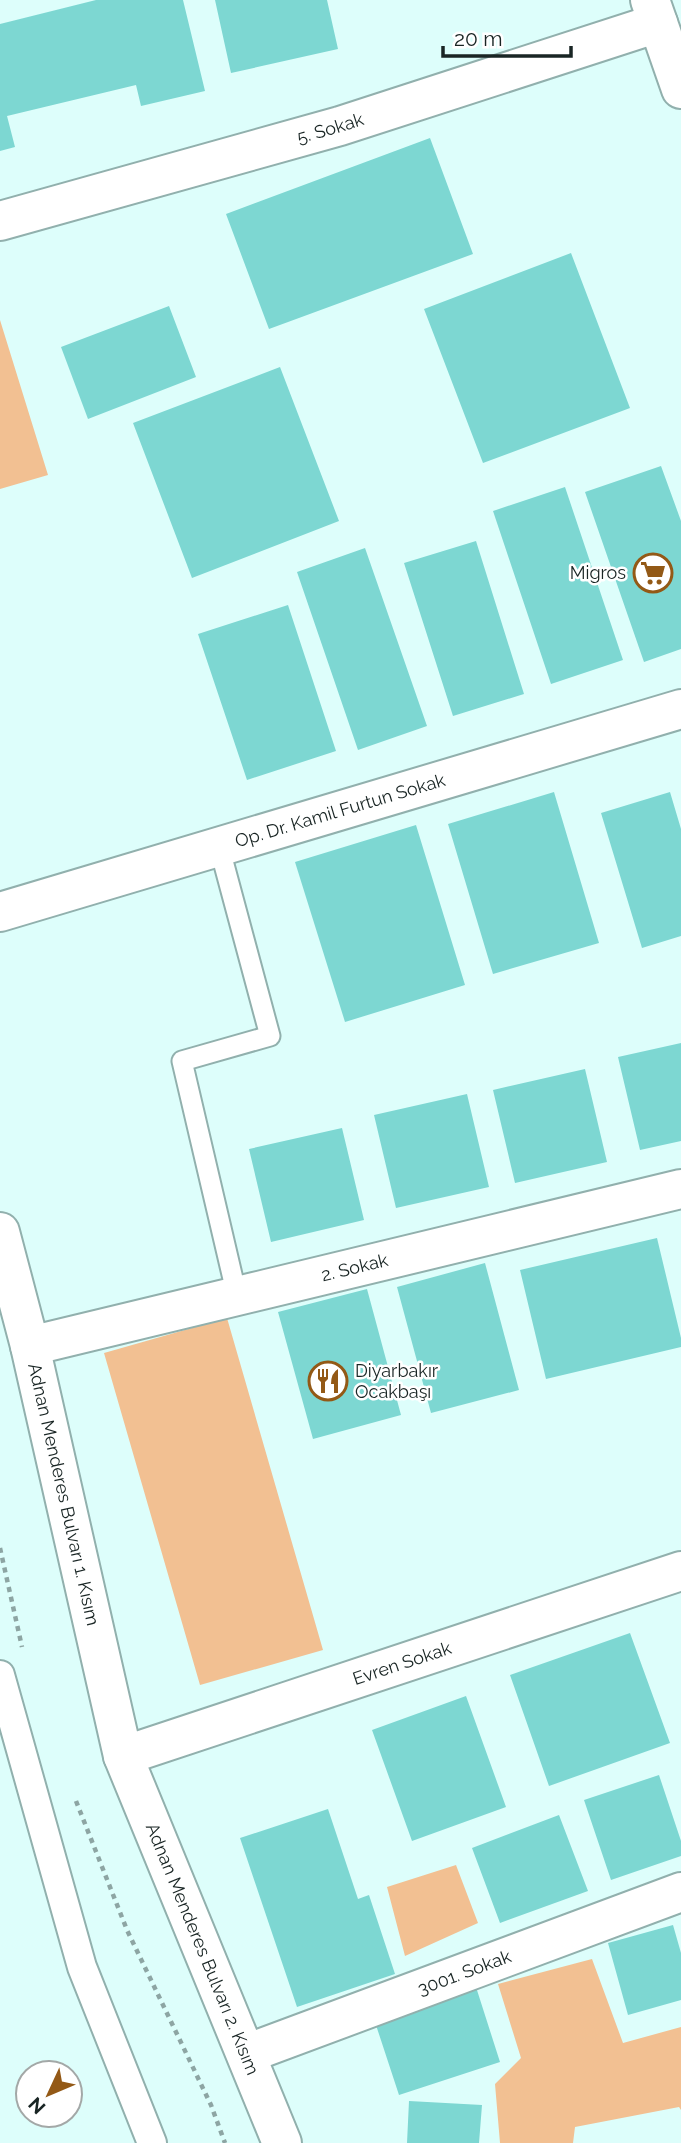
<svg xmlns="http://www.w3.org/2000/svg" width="681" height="2143" font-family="Raleway,sans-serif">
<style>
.green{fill:#f2c092}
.building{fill:#7dd7d2}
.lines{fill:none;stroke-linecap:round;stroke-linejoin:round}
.service-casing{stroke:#91b0ad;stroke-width:23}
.pedestrian-casing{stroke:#91b0ad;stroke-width:32}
.minor-casing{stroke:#91b0ad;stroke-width:42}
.secondary-casing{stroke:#91b0ad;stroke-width:42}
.trunk-casing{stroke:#91b0ad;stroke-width:42}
.path{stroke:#8da5a3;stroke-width:4.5;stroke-dasharray:5 5;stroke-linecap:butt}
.service{stroke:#fff;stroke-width:19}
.pedestrian{stroke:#fff;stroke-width:28}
.minor{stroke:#fff;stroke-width:38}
.secondary{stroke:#fff;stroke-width:38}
.trunk{stroke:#fff;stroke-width:38}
.labels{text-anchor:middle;stroke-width:5;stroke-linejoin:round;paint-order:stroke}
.street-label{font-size:18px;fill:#192524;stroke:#fff}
.poi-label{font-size:18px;fill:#192524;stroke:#fff;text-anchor:end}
</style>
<rect width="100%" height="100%" fill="#ddfefb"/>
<!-- green -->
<path class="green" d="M 0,320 L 48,475 L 0,489 Z
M 227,1318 L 323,1650 L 200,1685 L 104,1353 Z
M 456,1865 L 478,1923 L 405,1956 L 387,1887 Z
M 592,1959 L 623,2043 L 681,2027 L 681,2110 L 679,2107 L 575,2127 L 573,2143 L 500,2143 L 495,2084 L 521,2058 L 498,1984 Z"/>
<!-- building -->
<path class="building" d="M 96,0 L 183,0 L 205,91 L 141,106 L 136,85 L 7,116 L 15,147 L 0,151 L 0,24 Z
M 215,0 L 327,0 L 338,49 L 231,73 Z
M 430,138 L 473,254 L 269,329 L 226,214 Z
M 571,253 L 630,408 L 483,463 L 424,309 Z
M 169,306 L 196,377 L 88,419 L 61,347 Z
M 280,367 L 339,521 L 192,578 L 133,423 Z
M 661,466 L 681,521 L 681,649 L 644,662 L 585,492 Z
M 565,487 L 623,660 L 551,684 L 493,511 Z
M 476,541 L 524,694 L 453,716 L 404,563 Z
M 365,548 L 427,726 L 358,750 L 297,572 Z
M 288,605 L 336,751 L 247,780 L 198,634 Z
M 554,792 L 599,943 L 493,974 L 448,824 Z
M 670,792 L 681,829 L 681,936 L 642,948 L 601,813 Z
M 416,825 L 465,985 L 345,1022 L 295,862 Z
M 681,1043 L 681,1141 L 640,1150 L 618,1057 Z
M 585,1069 L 607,1162 L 515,1183 L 493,1090 Z
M 467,1094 L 489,1187 L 396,1208 L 374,1115 Z
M 342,1128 L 364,1220 L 271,1242 L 249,1149 Z
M 657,1238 L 681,1338 L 681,1347 L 546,1379 L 520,1270 Z
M 485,1263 L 519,1390 L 431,1413 L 397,1287 Z
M 367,1289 L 401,1415 L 313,1439 L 278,1312 Z
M 630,1633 L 670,1743 L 549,1786 L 510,1675 Z
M 466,1696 L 506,1807 L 412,1841 L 372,1730 Z
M 659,1775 L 681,1841 L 681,1856 L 611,1880 L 584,1800 Z
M 328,1809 L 358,1899 L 369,1895 L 395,1974 L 297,2007 L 240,1838 Z
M 559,1815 L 588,1891 L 500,1923 L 472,1848 Z
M 673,1925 L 681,1953 L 681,2000 L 628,2015 L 608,1943 Z
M 476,1987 L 500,2062 L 399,2095 L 374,2019 Z
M 409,2101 L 482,2105 L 479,2143 L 407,2143 Z"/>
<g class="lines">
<defs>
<path id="service" d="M 219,846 L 270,1036 L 182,1061 L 237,1296"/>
<path id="pedestrian" d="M 0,1675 L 82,1967 L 152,2143"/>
<g id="minor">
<path id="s1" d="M 0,221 L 340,126 L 658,23"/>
<path id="s2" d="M 0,912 L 681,709"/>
<path id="s3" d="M 30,1346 L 681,1189"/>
<path id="s4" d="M 123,1756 L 681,1571"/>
<path id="s5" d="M 246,2054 L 681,1892"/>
</g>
<g id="secondary">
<path id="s6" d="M 0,1232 L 30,1346 L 123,1756 L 282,2143"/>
</g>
<path id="trunk" d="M 650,0 L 681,89"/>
</defs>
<!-- service casing -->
<use href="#service" class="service-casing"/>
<!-- pedestrian casing -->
<use href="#pedestrian" class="pedestrian-casing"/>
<!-- minor casing -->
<use href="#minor" class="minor-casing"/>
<!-- secondary casing -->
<use href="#secondary" class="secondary-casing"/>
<!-- trunk casing -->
<use href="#trunk" class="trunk-casing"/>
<!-- path -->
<path class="path" d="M 0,1548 L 22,1647
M 76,1801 L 127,1930 L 211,2105 L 225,2143"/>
<!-- service -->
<use href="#service" class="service"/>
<!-- pedestrian -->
<use href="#pedestrian" class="pedestrian"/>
<!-- minor -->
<use href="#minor" class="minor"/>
<!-- secondary -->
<use href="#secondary" class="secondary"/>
<!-- trunk -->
<use href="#trunk" class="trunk"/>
</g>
<!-- icons -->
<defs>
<symbol id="supermarket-ring" viewBox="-11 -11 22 22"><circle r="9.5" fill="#fff" stroke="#935916" stroke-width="1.5"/><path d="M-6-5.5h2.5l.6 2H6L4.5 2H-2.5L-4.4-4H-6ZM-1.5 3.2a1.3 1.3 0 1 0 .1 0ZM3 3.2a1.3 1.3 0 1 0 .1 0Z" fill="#935916"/></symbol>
<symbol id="restaurant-ring" viewBox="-11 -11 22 22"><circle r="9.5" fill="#fff" stroke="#935916" stroke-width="1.5"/><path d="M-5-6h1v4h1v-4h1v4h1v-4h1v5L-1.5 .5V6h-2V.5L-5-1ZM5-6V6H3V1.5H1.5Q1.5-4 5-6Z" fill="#935916"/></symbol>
</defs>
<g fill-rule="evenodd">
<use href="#supermarket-ring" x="631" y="551" width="44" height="44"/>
<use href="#restaurant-ring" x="306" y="1359" width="44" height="44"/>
</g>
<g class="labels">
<!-- street labels -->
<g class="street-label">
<text dy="6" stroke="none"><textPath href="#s1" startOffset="343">5. Sokak</textPath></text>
<text dy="6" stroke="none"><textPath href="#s2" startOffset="355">Op. Dr. Kamil Furtun Sokak</textPath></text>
<text dy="6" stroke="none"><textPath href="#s3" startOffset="334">2. Sokak</textPath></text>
<text dy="6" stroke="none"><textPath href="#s6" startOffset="270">Adnan Menderes Bulvarı 1. Kısım</textPath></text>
<text dy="6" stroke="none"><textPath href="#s4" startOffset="294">Evren Sokak</textPath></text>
<text dy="6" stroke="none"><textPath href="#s6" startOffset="747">Adnan Menderes Bulvarı 2. Kısım</textPath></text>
<text dy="6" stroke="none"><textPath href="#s5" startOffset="233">3001. Sokak</textPath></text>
</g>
<!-- poi labels -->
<g class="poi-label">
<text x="626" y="579">Migros</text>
<text x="355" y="1377" text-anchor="start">Diyarbakır<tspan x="355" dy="21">Ocakbaşı</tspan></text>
</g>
</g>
<!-- north arrow -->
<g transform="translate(49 2094) rotate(226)"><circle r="33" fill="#ffffff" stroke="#a3a8a7" stroke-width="2"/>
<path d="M0-5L12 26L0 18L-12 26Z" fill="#935916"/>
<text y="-10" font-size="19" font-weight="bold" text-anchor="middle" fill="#192524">N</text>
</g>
<!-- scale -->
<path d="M443 46v10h128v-10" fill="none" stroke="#192524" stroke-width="3.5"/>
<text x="454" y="46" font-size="21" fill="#192524" stroke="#ffffff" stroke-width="5" paint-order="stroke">20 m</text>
</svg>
